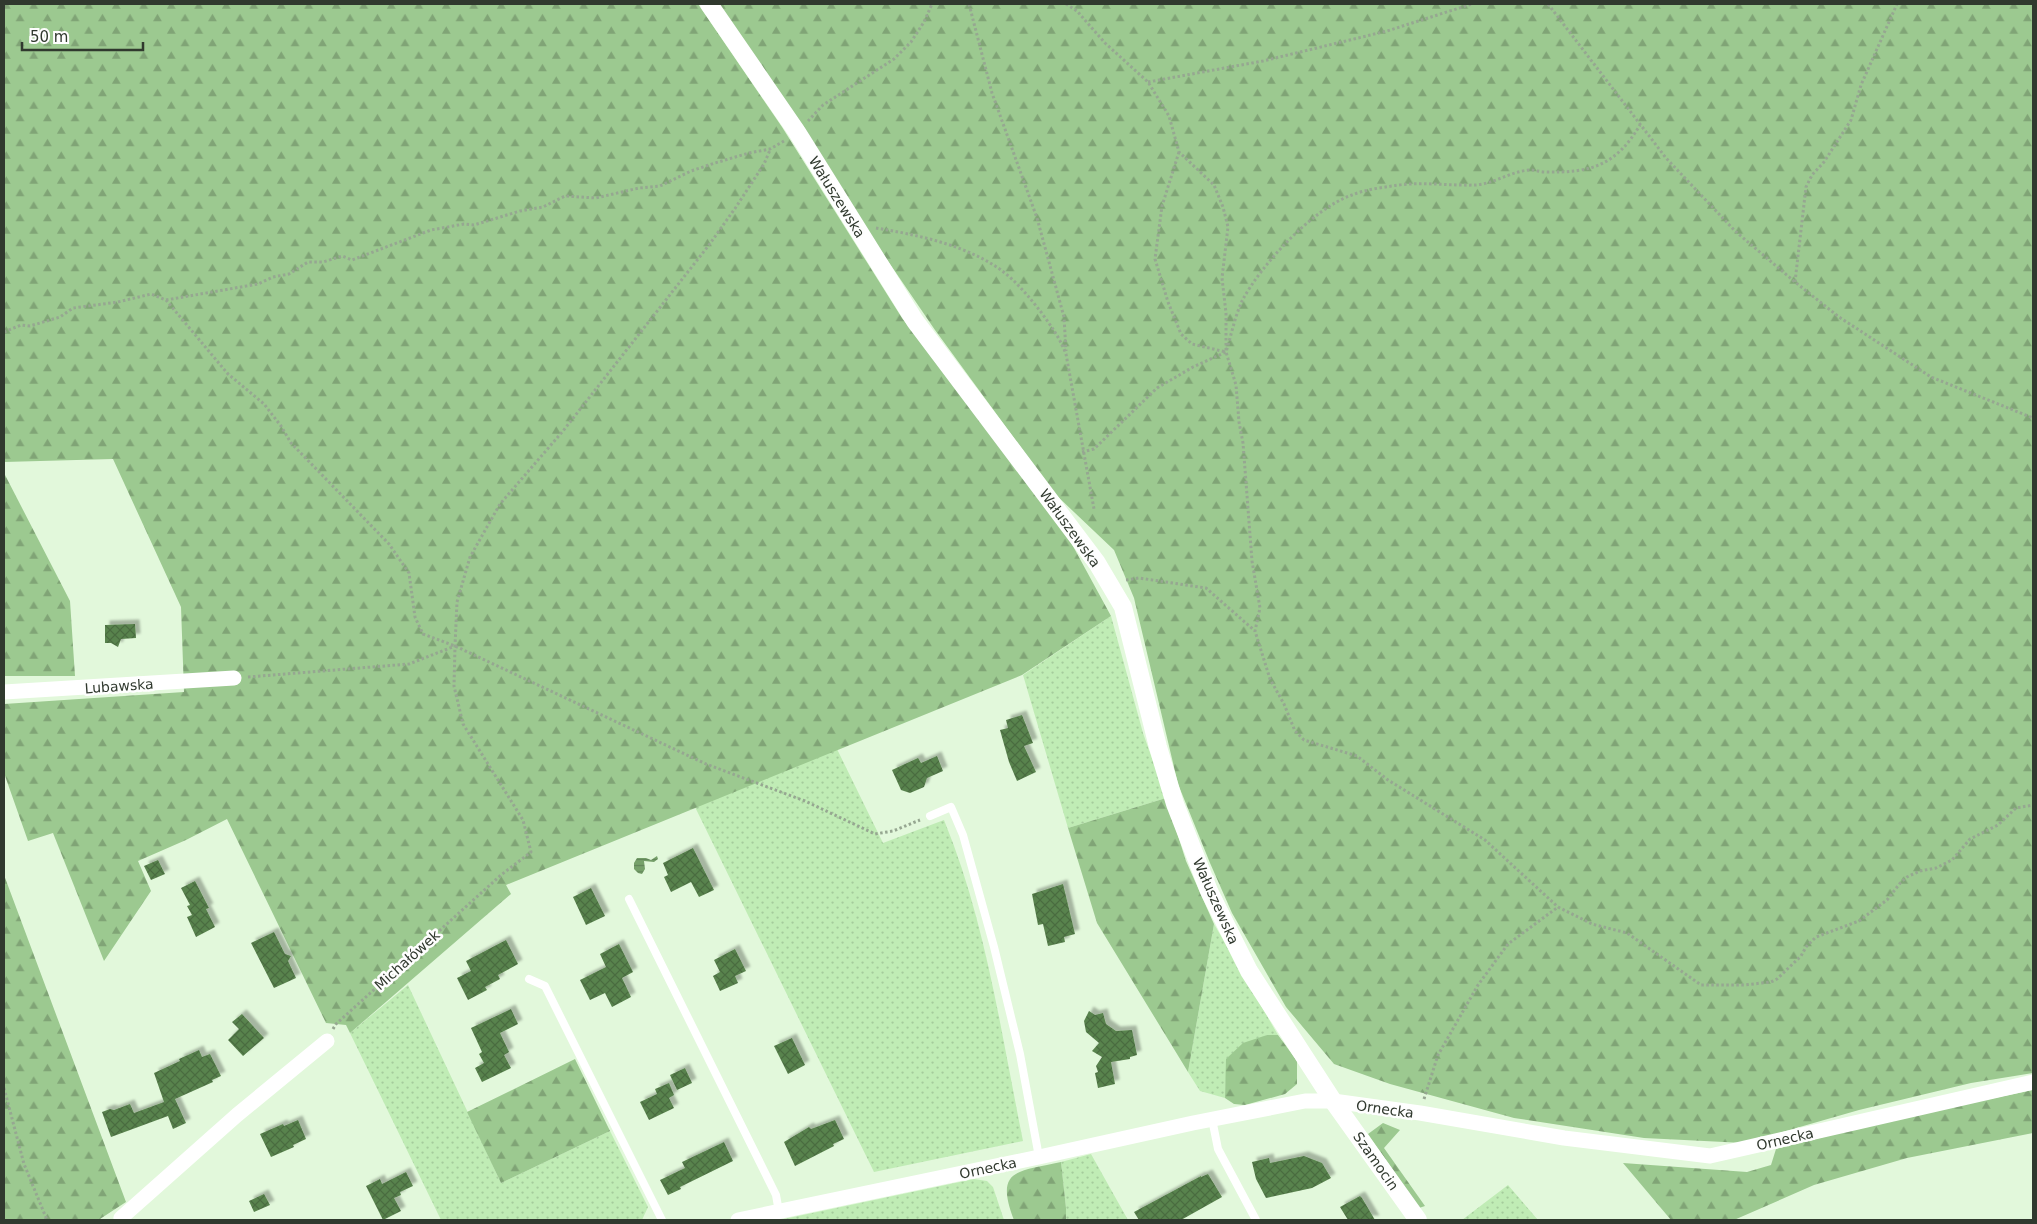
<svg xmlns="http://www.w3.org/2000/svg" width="2037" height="1224" font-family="'DejaVu Sans',sans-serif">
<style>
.grass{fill:url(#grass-dots)}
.forest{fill:url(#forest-firs)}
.water{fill:url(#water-rules)}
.building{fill:url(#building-cross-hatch);filter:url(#shadow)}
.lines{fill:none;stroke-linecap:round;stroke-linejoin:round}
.path{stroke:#96a791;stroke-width:3;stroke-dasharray:2.5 2.5;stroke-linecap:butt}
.service{stroke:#fff;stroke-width:8}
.minor{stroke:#fff;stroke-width:15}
.tertiary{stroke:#fff;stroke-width:18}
.labels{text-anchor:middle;stroke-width:5;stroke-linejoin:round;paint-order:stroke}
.street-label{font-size:14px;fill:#30392e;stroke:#fefefe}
</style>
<defs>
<pattern id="grass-dots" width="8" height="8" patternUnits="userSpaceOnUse" patternTransform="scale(1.25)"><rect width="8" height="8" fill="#c0ecb5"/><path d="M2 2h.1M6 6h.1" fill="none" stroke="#a5cb9c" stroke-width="1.8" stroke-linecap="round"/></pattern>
<pattern id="forest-firs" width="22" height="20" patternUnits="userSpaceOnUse" patternTransform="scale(1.25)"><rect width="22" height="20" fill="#9cc990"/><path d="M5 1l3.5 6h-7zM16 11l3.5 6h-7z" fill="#80a476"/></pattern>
<pattern id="water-rules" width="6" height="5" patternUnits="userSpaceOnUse" patternTransform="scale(1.25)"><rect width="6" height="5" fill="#76a16a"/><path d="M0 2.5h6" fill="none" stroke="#618458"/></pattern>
<pattern id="building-cross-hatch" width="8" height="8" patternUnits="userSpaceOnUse" patternTransform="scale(1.25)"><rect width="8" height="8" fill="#59834d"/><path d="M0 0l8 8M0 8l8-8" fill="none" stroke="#4a6c40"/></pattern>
<filter id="shadow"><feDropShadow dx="4.5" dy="-4.5" stdDeviation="1" flood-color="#0004"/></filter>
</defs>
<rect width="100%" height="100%" fill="#e2f8db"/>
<!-- grass -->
<path class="grass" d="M 1111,616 L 1143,733 L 1166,798 L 1068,828 L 1023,675 Z
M 837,749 L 883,843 L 944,820 C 986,922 1001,1033 1023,1141 L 874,1172 L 695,807 Z
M 1214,924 L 1278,1035 L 1267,1035 L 1227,1059 L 1225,1098 L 1200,1091 L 1188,1072 Z
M 408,985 L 501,1183 L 610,1131 L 648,1207 L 642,1220 L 441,1220 L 350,1033 Z
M 1091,1154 L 1128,1220 L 1066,1220 L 1066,1208 L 1061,1162 Z
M 974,1179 L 987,1181 L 993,1187 L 1004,1220 L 779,1220 Z
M 1508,1185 L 1538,1220 L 1462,1220 Z"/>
<!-- forest -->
<path class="forest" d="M 4,4 L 698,4 L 782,127 L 902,318 L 1068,537 L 1111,616 L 1022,675 L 506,885 L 511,894 L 350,1033 L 346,1025 L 326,1023 L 227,819 L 186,840 L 138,861 L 151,891 L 104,961 L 53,833 L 28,841 L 4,773 L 4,704 L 184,692 L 181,607 L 113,459 L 4,462 Z
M 718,4 L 2033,4 L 2033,1073 L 1971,1083 L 1859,1110 L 1744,1143 L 1644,1138 L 1514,1118 L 1390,1084 L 1334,1064 L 1286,1007 L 1232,913 L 1210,863 L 1178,784 L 1134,598 L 1114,550 L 1055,494 L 935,330 L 862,223 L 803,126 Z
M 4,473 L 70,601 L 75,676 L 4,676 Z
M 1166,798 L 1186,861 L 1214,924 L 1188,1072 L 1097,923 L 1068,828 Z
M 4,875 L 126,1202 L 100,1219 L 100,1220 L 4,1220 Z
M 1267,1035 L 1278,1035 L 1297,1061 L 1297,1084 L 1285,1094 L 1245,1105 L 1234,1104 L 1225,1098 L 1226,1059 L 1243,1043 Z
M 575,1059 L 610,1131 L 501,1183 L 467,1112 Z
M 2033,1090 L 2033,1133 L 1907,1158 L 1814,1185 L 1734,1220 L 1671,1220 L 1623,1163 L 1747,1172 L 1771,1165 L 1776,1149 L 1898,1118 Z
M 1383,1123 L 1400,1130 L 1384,1148 L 1425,1206 L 1419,1208 L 1368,1134 Z
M 1061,1162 L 1066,1208 L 1066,1220 L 1014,1220 C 994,1168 1018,1172 1061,1162 Z"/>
<!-- water -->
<path class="water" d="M 657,856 L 658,859 L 654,862 L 644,861 L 645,869 L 642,874 L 638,873 L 634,869 L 634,863 L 637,858 L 646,858 L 651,860 Z"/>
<!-- building -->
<path class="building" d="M 135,624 L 136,638 L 121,639 L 118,647 L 111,643 L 105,643 L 105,625 Z
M 1022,715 L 1033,743 L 1024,746 L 1036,772 L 1017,781 L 1009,762 L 1000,730 L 1008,728 L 1006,720 Z
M 937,756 L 943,771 L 927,778 L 924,787 L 910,793 L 901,790 L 892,770 L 918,758 L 921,763 Z
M 693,848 L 714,890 L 699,897 L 691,882 L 671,892 L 664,877 L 668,875 L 663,863 Z
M 158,860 L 165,874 L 151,880 L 144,866 Z
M 195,881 L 209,908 L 206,909 L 215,927 L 196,937 L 187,917 L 192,915 L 187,906 L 190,905 L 181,888 Z
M 1063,884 L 1075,934 L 1064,937 L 1065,942 L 1048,946 L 1043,924 L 1038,925 L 1032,894 Z
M 591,888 L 605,916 L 586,925 L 573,897 Z
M 274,932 L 285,954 L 291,956 L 288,961 L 296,978 L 274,988 L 251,943 Z
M 506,940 L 518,964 L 498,975 L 500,979 L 485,987 L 487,990 L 468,1000 L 457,978 L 471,971 L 466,961 Z
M 619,944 L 633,972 L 622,978 L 631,997 L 612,1007 L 605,993 L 590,1000 L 580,980 L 606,967 L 600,954 Z
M 735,949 L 746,971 L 735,976 L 738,983 L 720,991 L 713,976 L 720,972 L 714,960 Z
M 511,1009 L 518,1024 L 500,1033 L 509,1052 L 504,1055 L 511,1068 L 482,1082 L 475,1068 L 484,1063 L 479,1054 L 482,1052 L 471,1028 Z
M 1089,1011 L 1095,1015 L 1103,1013 L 1106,1024 L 1116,1031 L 1132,1030 L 1137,1055 L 1130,1057 L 1130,1059 L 1111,1062 L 1115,1084 L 1098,1088 L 1095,1073 L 1098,1072 L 1096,1066 L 1102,1057 L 1092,1051 L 1099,1043 L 1086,1032 L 1084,1021 Z
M 242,1014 L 264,1038 L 243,1056 L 228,1040 L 239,1029 L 232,1022 Z
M 792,1038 L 805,1065 L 788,1074 L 774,1046 Z
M 199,1050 L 202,1057 L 210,1054 L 221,1076 L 212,1080 L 213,1082 L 175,1099 L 186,1123 L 173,1129 L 168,1116 L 111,1137 L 102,1112 L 110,1109 L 114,1110 L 130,1104 L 134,1113 L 164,1102 L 154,1073 L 180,1061 L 179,1059 Z
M 685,1068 L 692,1083 L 677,1090 L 670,1075 Z
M 669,1083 L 674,1095 L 669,1098 L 674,1108 L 649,1120 L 640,1102 L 657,1094 L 655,1089 Z
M 298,1120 L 306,1139 L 293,1145 L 294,1147 L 271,1157 L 260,1134 L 283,1124 L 284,1126 Z
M 835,1120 L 844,1139 L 833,1144 L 834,1146 L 795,1166 L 784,1142 L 809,1127 L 811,1129 Z
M 724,1142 L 733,1161 L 680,1187 L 681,1189 L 668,1195 L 660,1180 L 685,1168 L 682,1162 Z
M 1304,1156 L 1322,1163 L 1331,1178 L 1312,1188 L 1266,1198 L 1256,1179 L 1252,1162 L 1269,1158 L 1270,1163 Z
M 406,1172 L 413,1186 L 400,1192 L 401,1195 L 394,1198 L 401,1211 L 383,1220 L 366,1186 L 380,1179 L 382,1184 Z
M 1208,1174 L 1222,1197 L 1181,1220 L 1139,1220 L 1134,1212 L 1201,1176 L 1201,1177 Z
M 264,1194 L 270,1205 L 254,1212 L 249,1201 Z
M 1360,1196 L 1362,1198 L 1375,1220 L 1348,1220 L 1340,1207 Z"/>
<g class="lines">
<!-- path -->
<path class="path" d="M 969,4 L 992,93 L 1037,218 L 1064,317 L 1066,351
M 1066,4 L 1077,11 L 1105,43 L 1148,82 L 1169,116 L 1179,152 L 1214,185 L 1223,207 L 1228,227 L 1222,278 L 1226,313 L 1226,352 L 1236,385 L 1239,422 L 1243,443 L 1252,561 L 1260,608 L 1255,631 L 1270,679 L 1284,704 L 1295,731 L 1304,740 L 1357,756 L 1388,780 L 1485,840 L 1558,907 L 1592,924 L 1627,933 L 1701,985 L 1744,985 L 1771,982 L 1777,979 L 1801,956 L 1806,947 L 1816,937 L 1859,921 L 1887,900 L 1901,882 L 1907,877 L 1920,871 L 1936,868 L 1952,860 L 1970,839 L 1998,825 L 2016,808 L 2033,805
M 1548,4 L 1666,158 L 1735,231 L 1795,282 L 1839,317 L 1931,377 L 2033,418
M 1148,82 L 1263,61 L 1387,31 L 1472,4
M 808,121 L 823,105 L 894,59 L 911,42 L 924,22 L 932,4
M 1179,152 L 1162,206 L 1155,259 L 1168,302 L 1181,334 L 1192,344 L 1226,352
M 876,228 C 918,235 966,245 1001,270 C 1016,281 1030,298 1041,312 C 1051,326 1060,338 1066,354 L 1094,509
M 1795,282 L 1806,187 L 1812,175 L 1824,162 L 1851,120 L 1861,85 L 1897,4
M 166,300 L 258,284 L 273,277 L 289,274 L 308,262 L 323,262 L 342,256 L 352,260 L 431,230 L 464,224 L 474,225 L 520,211 L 543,207 L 565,196 L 596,198 L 639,188 L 660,186 L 691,171 L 715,163 L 749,153 L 770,149 L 784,141
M 4,332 L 21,325 L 30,326 L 60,317 L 73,308 L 118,302 L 151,294 L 166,300 L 228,374 L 264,404 L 281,426 L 291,443 L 389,544 L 409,573 L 415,617 L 423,634 L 455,646 L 706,764 L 805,801 L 875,834 L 893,831 L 920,820
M 1082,452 L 1094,449 L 1157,388 L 1193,367 L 1226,352 C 1231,336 1235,316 1242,301 C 1261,265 1312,209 1352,195 C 1364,190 1379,188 1392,186 C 1419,181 1448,186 1475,185 C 1494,184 1511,171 1530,170 C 1535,170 1540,172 1545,172 C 1590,173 1616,166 1640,125
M 1126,580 L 1139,578 L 1206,588 L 1255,631
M 248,677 L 409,664 L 455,646 L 457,602 L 470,557 L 500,504 L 563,431 L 709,245 L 736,207 L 764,164 L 770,150
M 333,1029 L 336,1024 L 501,875 L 531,852 L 523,820 L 463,724 L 454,686 L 455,646
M 4,1088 L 24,1164 L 47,1220
M 1424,1099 L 1438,1055 L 1478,985 L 1508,944 L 1558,907"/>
<!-- service -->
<path class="service" d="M 930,816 L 951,807 L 963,835 L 994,947 L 1020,1054 L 1039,1157
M 629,899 L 776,1195 L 779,1212
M 529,979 L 545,986 L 662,1220
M 1212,1119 L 1218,1149 L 1256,1220"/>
<!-- minor -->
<path class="minor" d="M 4,692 L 234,678
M 122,1220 L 121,1218 L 237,1115 L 327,1041
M 738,1220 L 1039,1157 L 1193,1123 L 1305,1101 L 1333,1101 L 1420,1113 L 1564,1138 L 1710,1156 L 2033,1082"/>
<!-- tertiary -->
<path class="tertiary" d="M 709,4 L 797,132 L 915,321 L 1097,563 L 1123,607 L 1158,747 L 1175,804 L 1209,891 L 1249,971 L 1333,1101 L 1418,1220"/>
</g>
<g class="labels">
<!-- street labels -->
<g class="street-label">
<text transform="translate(837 197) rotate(58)" y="5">Wałuszewska</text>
<text transform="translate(1070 528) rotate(54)" y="5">Wałuszewska</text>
<text transform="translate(119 686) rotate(-4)" y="5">Lubawska</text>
<text transform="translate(1216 901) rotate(66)" y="5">Wałuszewska</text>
<text transform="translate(407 960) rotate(-42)" y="5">Michałówek</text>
<text transform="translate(1385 1109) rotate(8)" y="5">Ornecka</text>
<text transform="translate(1785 1139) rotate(-13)" y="5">Ornecka</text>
<text transform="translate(1376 1161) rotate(55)" y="5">Szamocin</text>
<text transform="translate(988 1168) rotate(-12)" y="5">Ornecka</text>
</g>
</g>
<!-- border -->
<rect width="2037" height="1224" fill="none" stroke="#30392e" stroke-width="10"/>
<!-- scale -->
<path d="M22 42v8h121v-8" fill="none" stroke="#30392e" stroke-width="2.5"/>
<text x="30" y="42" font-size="15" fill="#30392e" stroke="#fefefe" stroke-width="4" paint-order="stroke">50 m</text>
</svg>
